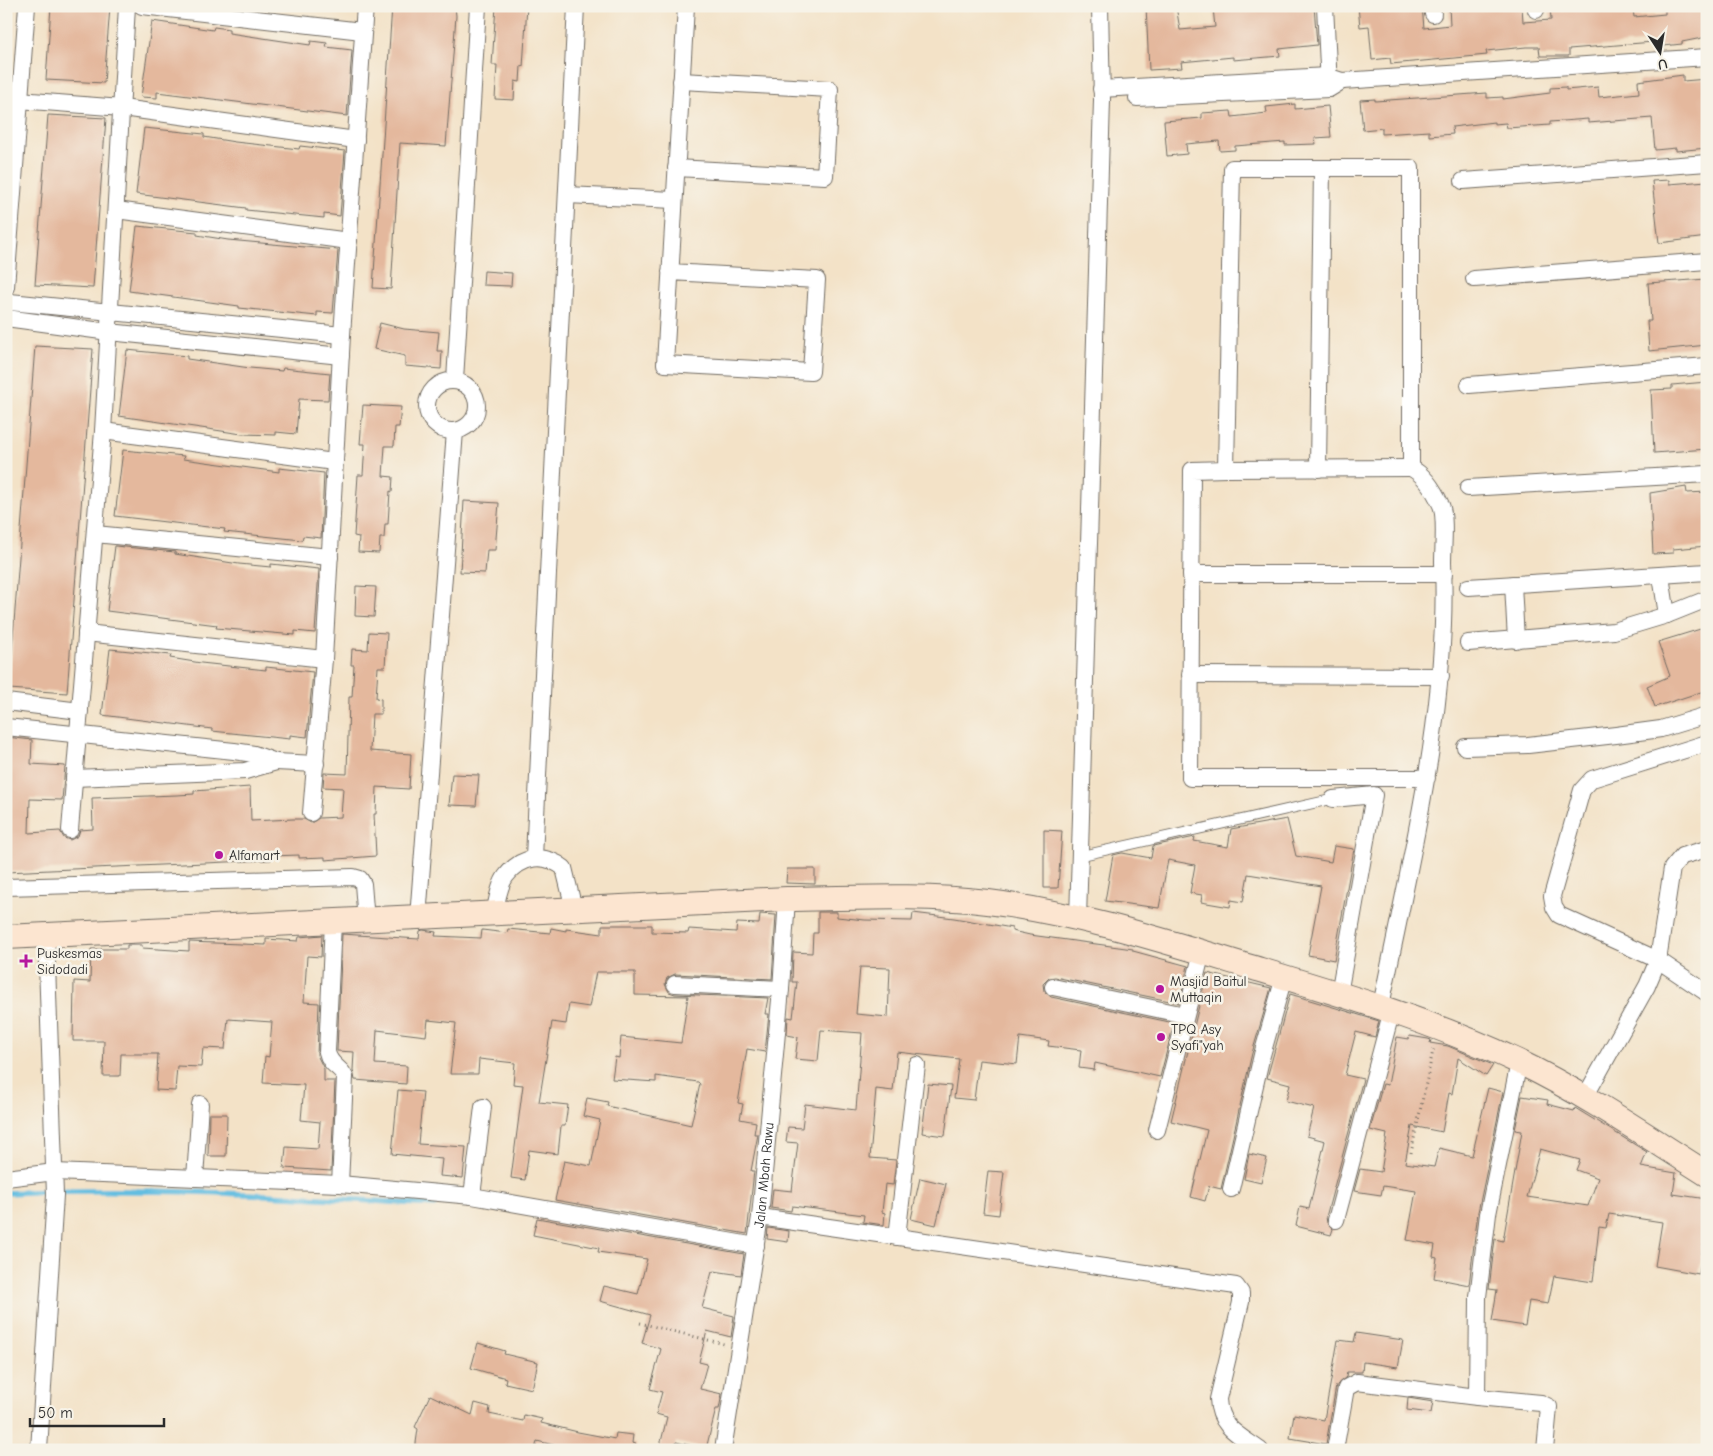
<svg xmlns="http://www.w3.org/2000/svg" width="1713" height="1456" font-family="'Comic Neue',sans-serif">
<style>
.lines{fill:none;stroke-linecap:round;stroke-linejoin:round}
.stream{stroke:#63bee1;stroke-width:5.5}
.building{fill:#e4b89d;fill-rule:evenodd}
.lane-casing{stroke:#716b62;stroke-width:11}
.street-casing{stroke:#716b62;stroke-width:18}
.secondary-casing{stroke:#716b62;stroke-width:26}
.path{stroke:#716b62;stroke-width:3;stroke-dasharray:1 4;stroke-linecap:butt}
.lane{stroke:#fff;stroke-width:9}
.street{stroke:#fff;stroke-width:16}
.secondary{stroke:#fce5d0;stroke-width:24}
.poi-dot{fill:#b5179e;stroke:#f7f3e8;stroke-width:2}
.labels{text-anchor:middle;stroke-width:5;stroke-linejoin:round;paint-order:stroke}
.poi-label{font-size:14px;fill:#2b2b2b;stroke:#f7f3e8;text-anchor:start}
.street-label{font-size:14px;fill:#2b2b2b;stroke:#f7f3e8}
</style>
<rect width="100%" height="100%" fill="#f7f3e8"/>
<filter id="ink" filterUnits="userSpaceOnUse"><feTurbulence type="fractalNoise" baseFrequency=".02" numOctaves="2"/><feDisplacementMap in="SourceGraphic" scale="10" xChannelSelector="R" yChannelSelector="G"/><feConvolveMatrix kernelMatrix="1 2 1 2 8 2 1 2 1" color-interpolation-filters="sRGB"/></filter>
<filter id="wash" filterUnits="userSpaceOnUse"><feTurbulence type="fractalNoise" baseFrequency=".0096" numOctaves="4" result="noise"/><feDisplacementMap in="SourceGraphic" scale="20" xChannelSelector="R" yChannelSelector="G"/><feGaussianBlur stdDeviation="1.12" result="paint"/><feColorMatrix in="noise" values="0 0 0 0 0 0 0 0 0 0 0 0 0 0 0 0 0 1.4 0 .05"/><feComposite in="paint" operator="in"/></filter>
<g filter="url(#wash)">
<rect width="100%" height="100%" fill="#f3e2c7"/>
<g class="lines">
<!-- stream -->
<path class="stream" d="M 6,1193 C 149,1186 292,1196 434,1205"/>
</g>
<g id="blocks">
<!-- building -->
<path class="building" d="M 51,6 L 110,7 L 104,83 L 46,80 Z
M 392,6 L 455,6 L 456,16 L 446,146 L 400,143 L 391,289 L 373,288 Z
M 496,6 L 527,6 L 523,67 L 521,66 L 520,82 L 515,81 L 514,100 L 495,99 L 497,65 L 492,65 Z
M 1146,6 L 1176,6 L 1180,30 L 1215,27 L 1213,8 L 1314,6 L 1317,45 L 1279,49 L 1280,56 L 1233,60 L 1233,57 L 1181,62 L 1182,68 L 1149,70 Z
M 1358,6 L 1422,6 L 1424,28 L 1450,25 L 1449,6 L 1522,6 L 1523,22 L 1551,20 L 1550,6 L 1614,7 L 1615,10 L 1633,9 L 1634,17 L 1665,14 L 1665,8 L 1707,6 L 1707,37 L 1682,42 L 1682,44 L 1654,47 L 1653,42 L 1569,49 L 1569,56 L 1540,56 L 1539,47 L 1526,47 L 1486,51 L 1487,55 L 1391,64 L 1390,58 L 1372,60 L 1369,26 L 1360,27 Z
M 152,21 L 213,30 L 214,27 L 229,29 L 229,33 L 310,45 L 311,41 L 327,43 L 326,47 L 352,50 L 347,116 L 157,92 L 157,98 L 141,97 Z
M 1683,75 L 1683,81 L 1707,79 L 1707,148 L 1676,151 L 1676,148 L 1655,150 L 1652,118 L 1588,123 L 1588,119 L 1550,122 L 1550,125 L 1507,128 L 1506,123 L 1494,124 L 1494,122 L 1452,127 L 1453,134 L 1429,136 L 1429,131 L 1382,134 L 1382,128 L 1363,130 L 1360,100 L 1375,99 L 1375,101 L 1487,93 L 1487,98 L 1503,97 L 1503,99 L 1550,93 L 1550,88 L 1566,87 L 1566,90 L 1598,87 L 1599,97 L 1639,93 L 1638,81 Z
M 1295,104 L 1295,109 L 1328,106 L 1331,137 L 1315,138 L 1316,144 L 1285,145 L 1285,142 L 1235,146 L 1235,150 L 1220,151 L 1219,141 L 1186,144 L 1187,154 L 1167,156 L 1164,121 L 1202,118 L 1202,113 L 1231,111 L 1232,117 L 1267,113 L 1266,107 Z
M 48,115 L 106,118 L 93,288 L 35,285 Z
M 144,128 L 204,134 L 204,137 L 235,142 L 299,149 L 300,146 L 345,151 L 340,216 L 324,214 L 324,218 L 246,210 L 246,208 L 136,194 Z
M 1669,180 L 1669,184 L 1707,181 L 1707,237 L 1659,243 L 1652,181 Z
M 137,226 L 197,232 L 197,235 L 228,240 L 338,250 L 333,313 L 317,312 L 317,316 L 239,308 L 239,306 L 129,291 Z
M 484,271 L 512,273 L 511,286 L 483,285 Z
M 1707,279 L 1707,345 L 1649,351 L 1647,321 L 1651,321 L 1648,283 Z
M 380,323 L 404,329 L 439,332 L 437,351 L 442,351 L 441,369 L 405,366 L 405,356 L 374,349 Z
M 35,346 L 93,349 L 67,693 L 9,689 Z
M 127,350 L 187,356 L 187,359 L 250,368 L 282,371 L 283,368 L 330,373 L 328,400 L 299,399 L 296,434 L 276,432 L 276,435 L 242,434 L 119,416 Z
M 1707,382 L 1707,449 L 1654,453 L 1651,390 L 1672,389 L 1672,385 Z
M 363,405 L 401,407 L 399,427 L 395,427 L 394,446 L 385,446 L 383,476 L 393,477 L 392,492 L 390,491 L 388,524 L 385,524 L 384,538 L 380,538 L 379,553 L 358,552 L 359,537 L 354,536 L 358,475 L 363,475 L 365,444 L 360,444 Z
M 123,450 L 184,456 L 183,459 L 279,472 L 279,468 L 324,473 L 321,538 L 303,536 L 302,540 L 224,532 L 225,529 L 115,516 Z
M 1686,487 L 1687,493 L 1707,492 L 1707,546 L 1673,549 L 1673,553 L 1653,554 L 1650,493 Z
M 464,501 L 499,503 L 495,550 L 487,550 L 485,573 L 460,572 Z
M 115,546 L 175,552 L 175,554 L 239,564 L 271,567 L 271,564 L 319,569 L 315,633 L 295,631 L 295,635 L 216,628 L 217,625 L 107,611 Z
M 356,586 L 376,587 L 374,617 L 355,616 Z
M 1707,627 L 1707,690 L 1655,707 L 1647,686 L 1670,676 L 1658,642 Z
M 369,632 L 387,633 L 385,667 L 378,667 L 376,698 L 381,699 L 381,714 L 372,714 L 370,751 L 411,754 L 409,789 L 377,787 L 376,814 L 374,814 L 376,856 L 325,860 L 325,857 L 299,858 L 299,855 L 271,856 L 271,860 L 6,872 L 6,737 L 32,740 L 31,764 L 65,766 L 62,800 L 30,799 L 29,833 L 60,831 L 64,838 L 70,840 L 78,836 L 80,830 L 93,829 L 92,798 L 177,795 L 194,794 L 194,791 L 250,787 L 251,821 L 293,819 L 304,819 L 311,823 L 319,818 L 341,817 L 343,788 L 323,787 L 324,773 L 347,774 L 349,697 L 352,697 L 354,665 L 351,665 L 352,649 L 368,650 Z
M 110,649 L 171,655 L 170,658 L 201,663 L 266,670 L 266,667 L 313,672 L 307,737 L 290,735 L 290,739 L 212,731 L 212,729 L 102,715 Z
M 452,774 L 479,775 L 476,806 L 449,805 Z
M 1287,819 L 1296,856 L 1331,862 L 1334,846 L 1354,849 L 1334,960 L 1308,955 L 1321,886 L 1248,874 L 1243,902 L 1231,900 L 1230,907 L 1201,902 L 1202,895 L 1190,893 L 1195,865 L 1168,860 L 1159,908 L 1105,901 L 1113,855 L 1122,853 L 1151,858 L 1153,846 L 1195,837 L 1194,841 L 1228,847 L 1231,829 Z
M 1044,830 L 1062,831 L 1058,888 L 1044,888 Z
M 787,869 L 815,869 L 815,884 L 786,883 Z
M 818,912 L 837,912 L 837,917 L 865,920 L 912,921 L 913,913 L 954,918 L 1012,928 L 1012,931 L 1030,935 L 1133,949 L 1133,951 L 1188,966 L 1179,1003 L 1055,977 L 1049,978 L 1043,984 L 1044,991 L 1051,997 L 1174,1023 L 1160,1077 L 1095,1063 L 1094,1070 L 1079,1068 L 1081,1050 L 1048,1046 L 1049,1041 L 1020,1037 L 1017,1064 L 979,1060 L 974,1100 L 954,1098 L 959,1059 L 897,1052 L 893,1091 L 876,1089 L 870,1158 L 896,1160 L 893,1185 L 885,1184 L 882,1212 L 885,1213 L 884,1225 L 863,1222 L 864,1215 L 792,1206 L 791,1211 L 771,1208 L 773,1189 L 792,1191 L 798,1143 L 786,1142 L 788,1127 L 802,1128 L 805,1104 L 856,1110 L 862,1033 L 821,1030 L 818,1061 L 795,1059 L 798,1037 L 787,1035 L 788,1017 L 793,1018 L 797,982 L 792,982 L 793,952 L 812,953 L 813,933 L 818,933 ZM 860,967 L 890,968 L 888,1017 L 856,1014 Z
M 760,914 L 776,915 L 772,979 L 675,974 L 667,978 L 665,984 L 669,992 L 675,994 L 768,998 L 765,1014 L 769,1014 L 765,1052 L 747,1049 L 738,1103 L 743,1104 L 740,1119 L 756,1122 L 754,1134 L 758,1134 L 751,1171 L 754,1171 L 747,1234 L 555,1200 L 564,1161 L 591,1166 L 600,1120 L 583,1116 L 587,1098 L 608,1102 L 607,1106 L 691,1125 L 700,1084 L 698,1082 L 656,1076 L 656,1082 L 612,1079 L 615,1057 L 619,1058 L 621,1037 L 681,1043 L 688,996 L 635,995 L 635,972 L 596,972 L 589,1007 L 569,1004 L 566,1024 L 552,1022 L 539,1102 L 568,1105 L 565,1126 L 561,1126 L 558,1154 L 529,1150 L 525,1180 L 511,1178 L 523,1085 L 513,1084 L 515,1063 L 479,1059 L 478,1074 L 450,1074 L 456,1023 L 428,1020 L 426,1036 L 377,1030 L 375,1064 L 407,1066 L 406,1084 L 355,1080 L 353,1070 L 354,1052 L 337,1051 L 342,934 L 419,939 L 420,931 L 423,930 L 436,932 L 435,936 L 481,938 L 482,930 L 507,933 L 508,929 L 550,933 L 551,928 L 566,931 L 566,929 L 602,934 L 602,925 L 652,925 L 652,932 L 688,933 L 689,929 L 736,932 L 737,923 L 759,924 Z
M 322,935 L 321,957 L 307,956 L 304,1002 L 319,1003 L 317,1055 L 324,1069 L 324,1081 L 335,1081 L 331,1171 L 284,1168 L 286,1147 L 318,1149 L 320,1122 L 301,1120 L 304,1085 L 263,1083 L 265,1056 L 269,1057 L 272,1022 L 228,1019 L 225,1049 L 203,1048 L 201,1067 L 177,1066 L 175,1091 L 156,1090 L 158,1054 L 121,1054 L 120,1076 L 103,1076 L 104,1041 L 73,1041 L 74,981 L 90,982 L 91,949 L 127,949 L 127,945 L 142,945 L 142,948 L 189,951 L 189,942 L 266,945 L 266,939 L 298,941 L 299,937 Z
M 1207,973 L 1271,988 L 1252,1053 L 1221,1189 L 1209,1186 L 1205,1201 L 1191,1197 L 1207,1130 L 1171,1121 Z
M 1290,994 L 1379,1021 L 1375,1037 L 1356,1032 L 1345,1075 L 1363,1079 L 1326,1217 L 1327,1223 L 1333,1229 L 1331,1235 L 1296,1226 L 1300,1207 L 1309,1209 L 1325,1141 L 1307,1136 L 1314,1108 L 1286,1101 L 1290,1084 L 1267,1078 Z
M 1410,1036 L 1428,1039 L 1431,1040 L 1430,1043 L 1448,1046 L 1493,1065 L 1486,1076 L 1458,1058 L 1452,1094 L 1449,1093 L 1442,1132 L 1412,1126 L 1405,1163 L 1434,1167 L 1439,1148 L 1472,1156 L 1488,1088 L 1503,1092 L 1478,1212 L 1469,1285 L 1434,1278 L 1437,1258 L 1433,1257 L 1435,1245 L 1407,1240 L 1416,1191 L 1383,1186 L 1381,1195 L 1354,1191 L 1360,1169 L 1381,1172 L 1387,1134 L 1370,1130 L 1383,1084 L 1388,1085 L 1397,1037 L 1409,1039 Z
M 928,1084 L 951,1086 L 945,1136 L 922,1133 Z
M 398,1090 L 423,1092 L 418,1144 L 466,1147 L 463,1178 L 440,1176 L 442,1159 L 392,1154 Z
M 1522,1096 L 1548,1100 L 1547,1104 L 1574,1111 L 1575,1108 L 1647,1152 L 1641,1167 L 1676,1173 L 1673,1194 L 1707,1199 L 1705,1234 L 1699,1274 L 1655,1266 L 1662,1222 L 1609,1214 L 1606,1228 L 1599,1227 L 1593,1282 L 1554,1276 L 1548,1304 L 1529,1301 L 1525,1326 L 1492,1321 L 1497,1290 L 1489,1289 L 1495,1239 L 1503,1241 L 1522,1131 L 1515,1130 ZM 1540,1149 L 1580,1160 L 1576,1170 L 1598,1178 L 1588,1206 L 1527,1197 Z
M 209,1114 L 227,1114 L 226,1156 L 208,1156 Z
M 1249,1154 L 1267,1158 L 1261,1183 L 1244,1179 Z
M 988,1171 L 1004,1172 L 999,1215 L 983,1213 Z
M 920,1178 L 946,1184 L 936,1225 L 911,1219 Z
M 537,1218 L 744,1254 L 741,1275 L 714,1271 L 712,1272 L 702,1308 L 734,1316 L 731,1337 L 707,1331 L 699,1362 L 707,1364 L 700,1389 L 722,1394 L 719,1409 L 716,1409 L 706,1449 L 676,1442 L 674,1450 L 659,1450 L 667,1417 L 656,1414 L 662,1392 L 650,1389 L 661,1349 L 642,1343 L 650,1315 L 600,1301 L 604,1286 L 638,1294 L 647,1259 L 598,1252 L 599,1248 L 533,1235 Z
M 768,1228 L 789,1231 L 788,1242 L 767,1239 Z
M 1356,1333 L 1403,1340 L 1398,1367 L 1363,1362 L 1362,1372 L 1347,1372 L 1346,1377 L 1336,1386 L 1326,1444 L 1290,1438 L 1294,1414 L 1324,1420 L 1338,1340 L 1354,1342 Z
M 478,1343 L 505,1351 L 504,1354 L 538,1362 L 532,1389 L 505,1383 L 506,1378 L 471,1368 Z
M 430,1395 L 472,1415 L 475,1403 L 490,1407 L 489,1414 L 523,1421 L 524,1415 L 542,1419 L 541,1423 L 578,1432 L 615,1439 L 616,1433 L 633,1435 L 632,1443 L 636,1444 L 636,1450 L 574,1450 L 537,1441 L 535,1450 L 415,1450 L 418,1429 L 415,1427 Z
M 1408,1398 L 1433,1402 L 1431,1413 L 1407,1410 Z"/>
</g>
</g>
<g filter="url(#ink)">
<use href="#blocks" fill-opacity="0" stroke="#716b62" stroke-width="1"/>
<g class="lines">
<defs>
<path id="lane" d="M 1080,856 L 1333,799"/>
<g id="street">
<path d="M 142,6 L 362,31"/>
<path d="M 1325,6 L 1329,86"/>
<path d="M 1432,6 L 1433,14"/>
<path d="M 1536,6 L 1536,10"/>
<path d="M 1101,89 L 1327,76 L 1342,81 L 1707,57"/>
<path d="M 1137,98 L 1329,89 L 1342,81"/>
<path d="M 6,99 L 122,108 L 356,140"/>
<path d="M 676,168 L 825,176 L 830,89 L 681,81"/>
<path d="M 1463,181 L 1707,163"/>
<path d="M 567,195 L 674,200"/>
<path d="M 116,210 L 349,241"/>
<path d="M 670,272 L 817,280 L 811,372 L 665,364 L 686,6"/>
<path d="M 1474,279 L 1707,261"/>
<path d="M 6,287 L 27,6"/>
<path d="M 10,302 L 342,335"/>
<path d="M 6,318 L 109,332 L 341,356"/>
<path d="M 455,380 L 478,6"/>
<circle cx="452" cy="406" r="25"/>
<path d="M 1469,385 L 1707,366"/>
<path d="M 103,431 L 334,462"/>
<path d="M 1226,469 L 1411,468"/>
<path d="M 1318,469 L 1322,168"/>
<path d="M 1468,488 L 1707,474"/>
<path d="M 95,534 L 330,557"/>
<path d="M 1191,574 L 1444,574"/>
<path d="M 1661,576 L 1667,615 L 1707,599"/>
<path d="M 1513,584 L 1516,640"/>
<path d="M 1468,587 L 1707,572"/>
<path d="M 86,633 L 324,659"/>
<path d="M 1468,643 L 1614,631 L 1667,615"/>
<path d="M 1190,675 L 1441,676"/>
<path d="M 6,702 L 80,711"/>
<path d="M 6,727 L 234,751 L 254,754 L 276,762 L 316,764"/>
<path d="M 1707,743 L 1592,779 L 1582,790 L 1552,896 L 1554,907 L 1559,915 L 1658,960 L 1707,993"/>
<path d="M 1465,747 L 1528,745 L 1616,735 L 1661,729 L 1707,715"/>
<path d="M 74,778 L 245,771 L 276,762"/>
<path d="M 1333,799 L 1374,795 L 1339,994"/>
<path d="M 311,813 L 324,659 L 342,335 L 365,6"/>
<path d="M 70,830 L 103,431 L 127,6"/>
<path d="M 534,857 L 576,6"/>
<path d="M 6,887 L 353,877 L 360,879 L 363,884 L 366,921"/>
<path d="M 494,913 C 497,902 499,885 506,876 C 522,855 545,853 564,868 L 574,909"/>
<path d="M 418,918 L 455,431"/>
<path d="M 1078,919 L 1102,100 L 1100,6"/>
<path d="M 333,922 L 327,1052 C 330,1066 341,1067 345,1077 L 340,1184"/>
<path d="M 675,984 L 781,989"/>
<path d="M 1053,987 L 1185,1015"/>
<path d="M 1381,1006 C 1410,860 1449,712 1443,562 C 1443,547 1446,517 1441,505 C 1434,490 1425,475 1411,468 L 1411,168 L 1232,168 L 1226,469 L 1192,470 L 1190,778 L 1427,778"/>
<path d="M 1585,1097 L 1647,986 L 1658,960 L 1672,868 L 1682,856 L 1707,849"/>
<path d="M 1157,1130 L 1202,952"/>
<path d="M 6,1178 L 55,1172 L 340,1184 L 472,1196 L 756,1246"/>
<path d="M 195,1178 L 200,1104"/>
<path d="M 1231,1189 L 1262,1055 L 1284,977"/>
<path d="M 472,1196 L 483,1107"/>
<path d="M 760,1217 L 1236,1286 L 1241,1293 L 1241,1302 L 1218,1399 C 1219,1427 1239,1435 1260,1450"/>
<path d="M 1336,1220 L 1392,1010"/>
<path d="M 897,1237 L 917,1065"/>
<path d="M 1477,1397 L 1541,1403 L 1549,1407 L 1545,1450"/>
<path d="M 39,1450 L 55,1195 L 46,935"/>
<path id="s1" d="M 723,1450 L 760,1217 L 781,989 L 787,899"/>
<path d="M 1335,1450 L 1346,1388 L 1357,1382 L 1477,1397 L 1478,1297 L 1488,1214 L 1519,1062"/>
</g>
<path id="secondary" d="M 6,937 L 787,899 C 854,898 921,894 988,902 C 1078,913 1168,942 1254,968 C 1344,995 1432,1021 1517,1061 C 1584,1093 1645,1135 1707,1174"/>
</defs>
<!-- lane casing -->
<use href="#lane" class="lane-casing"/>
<!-- street casing -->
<use href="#street" class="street-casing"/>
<!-- secondary casing -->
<use href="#secondary" class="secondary-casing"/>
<!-- path -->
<path class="path" d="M 1411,1153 L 1434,1046
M 640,1323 L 724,1344"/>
<!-- lane -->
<use href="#lane" class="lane"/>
<!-- street -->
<use href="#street" class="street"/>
<!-- secondary -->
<use href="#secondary" class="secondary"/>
</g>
</g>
<!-- markers -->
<g class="poi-dot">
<circle cx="219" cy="855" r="5"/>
<path d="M23.5 953.5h5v5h5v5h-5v5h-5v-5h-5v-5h5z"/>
<circle cx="1160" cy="989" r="5"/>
<circle cx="1161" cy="1037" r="5"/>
</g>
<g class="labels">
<!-- poi labels -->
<g class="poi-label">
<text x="229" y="860">Alfamart</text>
<text x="37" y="958">Puskesmas<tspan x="37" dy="16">Sidodadi</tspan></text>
<text x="1170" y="986">Masjid Baitul<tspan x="1170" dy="16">Muttaqin</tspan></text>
<text x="1171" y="1034">TPQ Asy<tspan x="1171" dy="16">Syafi"yah</tspan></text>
</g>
<!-- street labels -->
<g class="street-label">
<text dy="5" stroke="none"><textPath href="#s1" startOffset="278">Jalan Mbah Rawu</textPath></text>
</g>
</g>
<!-- margin -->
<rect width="1713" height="1456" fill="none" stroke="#f7f3e8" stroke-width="25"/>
<!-- north arrow -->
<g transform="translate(1660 52) rotate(168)" stroke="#f7f3e8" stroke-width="4" paint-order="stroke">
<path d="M0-4L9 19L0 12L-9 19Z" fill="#2b2b2b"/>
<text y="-8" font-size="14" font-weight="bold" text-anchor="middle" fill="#2b2b2b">U</text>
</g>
<!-- scale -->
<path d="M30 1418v8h134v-8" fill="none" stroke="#2b2b2b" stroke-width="2.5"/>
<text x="38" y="1418" font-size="15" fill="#2b2b2b" stroke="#f7f3e8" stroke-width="4" paint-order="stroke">50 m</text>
</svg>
